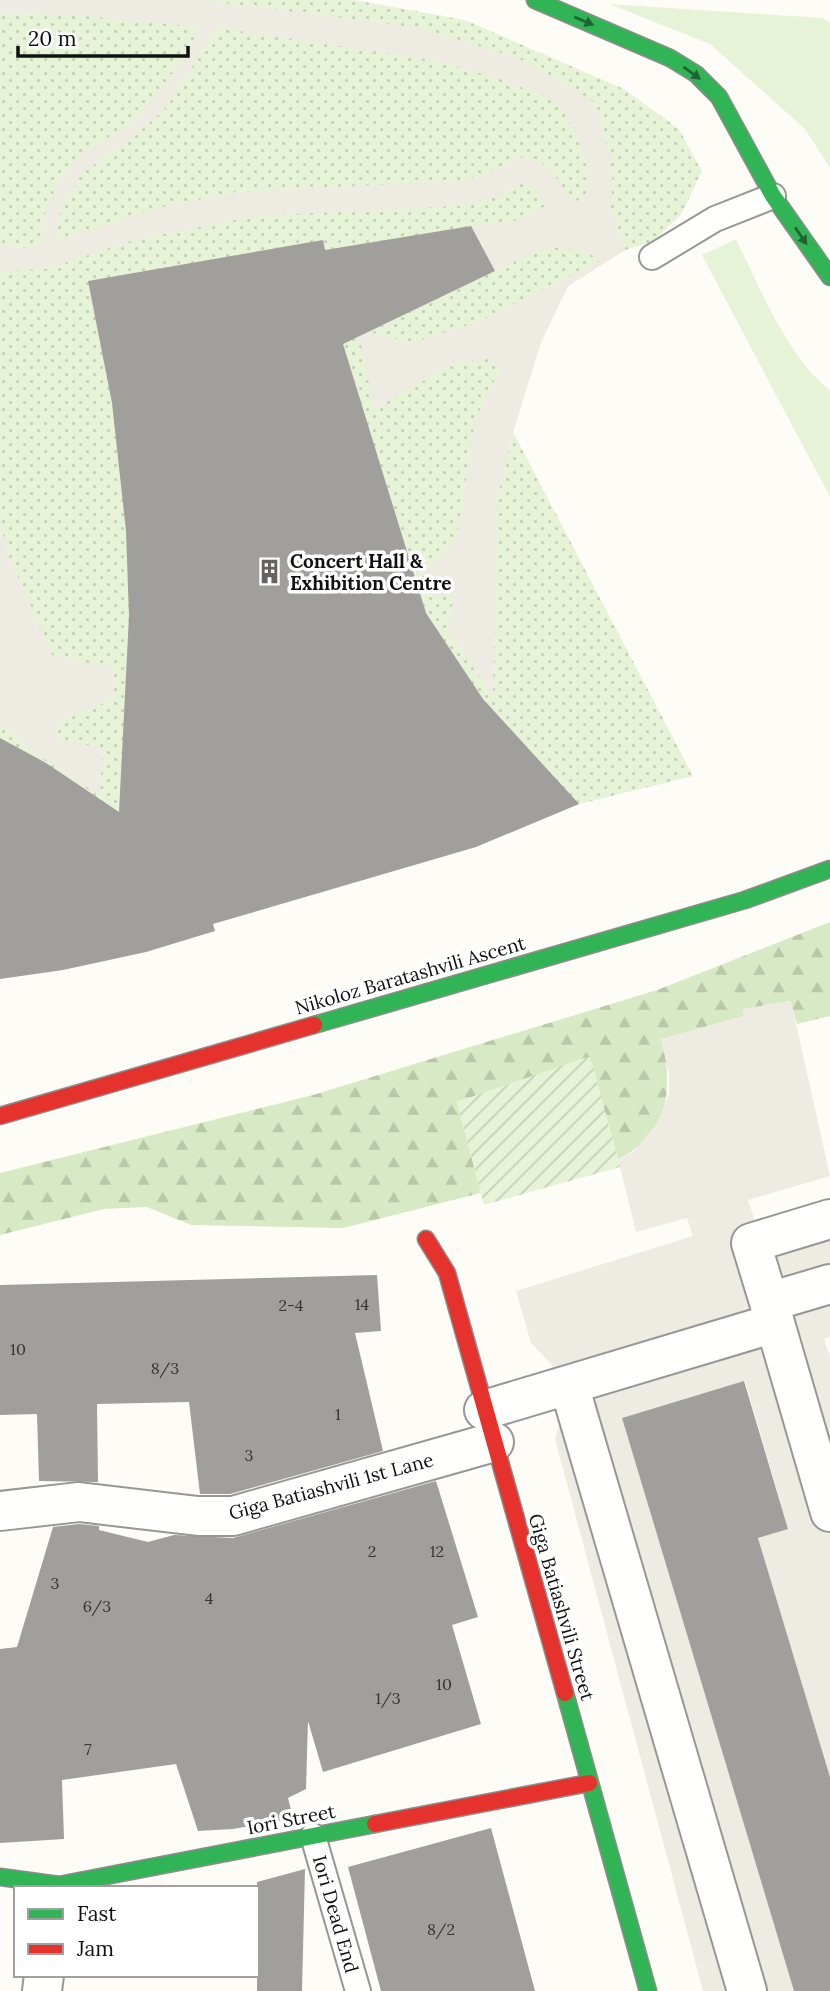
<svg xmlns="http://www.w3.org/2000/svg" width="830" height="1991" font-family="Lora,serif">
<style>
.grass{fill:#e7f3d7}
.forest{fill:url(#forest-firs)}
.park{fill:url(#park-dots)}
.garden{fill:url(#garden-furrows)}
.plaza{fill:#edebe2;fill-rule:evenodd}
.building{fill:#a19f9c}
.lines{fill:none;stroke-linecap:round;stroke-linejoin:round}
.lane-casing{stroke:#979795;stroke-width:28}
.street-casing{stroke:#979795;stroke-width:42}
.fast-casing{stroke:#8e8d8b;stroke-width:19}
.jam-casing{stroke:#8e8d8b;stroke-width:19}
.lane{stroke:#fffffe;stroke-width:24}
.street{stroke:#fffffe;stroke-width:38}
.fast{stroke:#30b455;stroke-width:16}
.jam{stroke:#e5322d;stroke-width:16}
.oneway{fill:#206233}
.labels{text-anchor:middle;stroke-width:7;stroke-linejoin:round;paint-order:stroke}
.number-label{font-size:16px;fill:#353434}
.poi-label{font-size:19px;font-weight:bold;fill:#111;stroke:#fff;text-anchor:start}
.street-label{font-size:19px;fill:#111;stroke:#fff}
</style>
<defs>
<pattern id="forest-firs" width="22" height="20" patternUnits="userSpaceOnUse" patternTransform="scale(1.75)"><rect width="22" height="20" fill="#d8eac5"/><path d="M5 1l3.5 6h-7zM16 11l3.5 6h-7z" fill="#b8c8a8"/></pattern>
<pattern id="park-dots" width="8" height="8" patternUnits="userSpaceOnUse" patternTransform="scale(1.75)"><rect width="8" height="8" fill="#e7f3d7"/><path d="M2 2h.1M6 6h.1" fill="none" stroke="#c5cfb8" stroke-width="1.8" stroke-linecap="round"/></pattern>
<pattern id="garden-furrows" width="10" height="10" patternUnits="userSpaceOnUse" patternTransform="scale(1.75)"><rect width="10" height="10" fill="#e7f3d7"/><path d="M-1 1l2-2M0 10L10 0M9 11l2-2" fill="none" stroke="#c5cfb8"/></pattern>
</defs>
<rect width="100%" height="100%" fill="#fdfcf7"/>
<!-- grass -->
<path class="grass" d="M 609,4 L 822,18 L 830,23 L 830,168 L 805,129 L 710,44 Z
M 736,239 C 758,284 789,360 830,390 L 830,497 L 702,255 Z"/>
<!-- forest -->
<path class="forest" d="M 830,922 L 830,1016 L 797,1024 L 790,1001 L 743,1009 L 744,1016 L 662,1039 C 673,1089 670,1134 618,1159 L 590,1057 L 457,1102 L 481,1193 L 343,1228 L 191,1225 L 147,1207 L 104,1209 L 0,1235 L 0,1173 L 313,1095 L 657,990 Z"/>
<!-- park -->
<path class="park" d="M 0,0 L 355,0 L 465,20 L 624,89 L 679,129 L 702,171 L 681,215 L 651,242 L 625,250 L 568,286 L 541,342 L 513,432 L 693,776 L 579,804 L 0,976 Z"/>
<!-- garden -->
<path class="garden" d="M 590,1056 L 620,1167 L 484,1205 L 457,1102 Z"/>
<!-- plaza -->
<path class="plaza" d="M 0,0 L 202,0 L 420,28 L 516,57 L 567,84 L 596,104 L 610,157 L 613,184 L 610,207 L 625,250 L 568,286 L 541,342 L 513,432 L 498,496 L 493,697 L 448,630 L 454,592 L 436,600 L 426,571 L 456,541 L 475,419 L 499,371 L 489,358 L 448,367 L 374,409 L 358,329 L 412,343 L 480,321 L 600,261 L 588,253 L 559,247 L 530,254 L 495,271 L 471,226 L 518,220 L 545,206 L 535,188 L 524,183 L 491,198 L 458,206 L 255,216 L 134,240 L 46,269 L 0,271 L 0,244 L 22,248 L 41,245 L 45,214 L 58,182 L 79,156 L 134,121 L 185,57 L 199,27 L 84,16 L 0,13 ZM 218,28 L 433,60 L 497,78 L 546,97 L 565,113 L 576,136 L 587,164 L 586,193 L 577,201 L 568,195 L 550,168 L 534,159 L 519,157 L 483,176 L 456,181 L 236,192 L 158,208 L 55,241 L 61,210 L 82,173 L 130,140 L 164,110 Z
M 0,520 L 8,554 L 52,655 L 112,668 L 111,700 L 60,721 L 56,728 L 57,738 L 103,749 L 100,796 L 28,748 L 0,723 Z
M 791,1001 L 830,1176 L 748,1200 L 755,1221 L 830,1198 L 830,1337 L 824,1339 L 830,1357 L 830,1777 L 758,1538 L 788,1528 L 745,1381 L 622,1418 L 794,1991 L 703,1991 L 555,1439 L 562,1413 L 552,1365 L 531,1343 L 516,1291 L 693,1236 L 687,1218 L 636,1232 L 618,1159 L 633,1152 L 655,1126 L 663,1111 L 669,1093 L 669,1074 L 661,1039 L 744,1016 L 743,1009 Z"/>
<!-- building -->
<path class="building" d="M 471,226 L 495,271 L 343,344 L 426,613 L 483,699 L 579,804 L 476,847 L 213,924 L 215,931 L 146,952 L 63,970 L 0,979 L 0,738 L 46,763 L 119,812 L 129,616 L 126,531 L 112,403 L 88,281 L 323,240 L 325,250 Z
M 377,1275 L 381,1331 L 355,1333 L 383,1451 L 230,1494 L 200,1494 L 189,1402 L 97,1404 L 98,1482 L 39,1481 L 37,1414 L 0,1415 L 0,1285 Z
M 744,1381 L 788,1529 L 758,1538 L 830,1777 L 830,1991 L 794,1991 L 622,1418 Z
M 436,1481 L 478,1617 L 452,1625 L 481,1724 L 323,1772 L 308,1721 L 306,1789 L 288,1798 L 293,1818 L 233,1829 L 198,1831 L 176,1764 L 62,1780 L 64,1839 L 0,1843 L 0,1649 L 17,1647 L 53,1527 L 79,1524 L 99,1526 L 99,1530 L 148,1542 L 174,1535 L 233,1538 Z
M 491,1828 L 535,1991 L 381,1991 L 348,1867 Z
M 305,1869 L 302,1991 L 257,1991 L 257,1882 Z"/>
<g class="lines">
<defs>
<path id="lane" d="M 652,257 L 715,219 L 773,196
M 313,1836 L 358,1991"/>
<path id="street" d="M 769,1302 L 751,1243 L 830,1219
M 775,1323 L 769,1302 L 830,1284
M 569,1385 L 747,1991
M 484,1410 L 775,1323 L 830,1512
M 0,1511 L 79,1502 L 198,1516 L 233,1516 L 494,1442
M 42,1991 L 44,1975"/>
<path id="fast" d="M 535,0 L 670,58 L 696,74 L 719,97 L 773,196 L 830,277
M 314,1025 L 745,900 L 830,869
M 565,1693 L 648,1991
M 0,1877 L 59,1885 L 375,1824"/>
<path id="jam" d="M 0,1116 L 314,1025
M 426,1239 L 447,1273 L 565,1693
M 375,1824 L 589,1783"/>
</defs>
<!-- lane casing -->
<use href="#lane" class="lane-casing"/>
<!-- street casing -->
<use href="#street" class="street-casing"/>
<!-- fast casing -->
<use href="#fast" class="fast-casing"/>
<!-- jam casing -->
<use href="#jam" class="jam-casing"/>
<!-- lane -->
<use href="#lane" class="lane"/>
<!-- street -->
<use href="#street" class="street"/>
<!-- fast -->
<use href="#fast" class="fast"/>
<!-- jam -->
<use href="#jam" class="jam"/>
</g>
<!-- one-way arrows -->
<defs><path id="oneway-solid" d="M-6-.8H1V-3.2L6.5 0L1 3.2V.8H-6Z" transform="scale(1.75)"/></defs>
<g class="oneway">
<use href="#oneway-solid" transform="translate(584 21) rotate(23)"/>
<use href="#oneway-solid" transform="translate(692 73) rotate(36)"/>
<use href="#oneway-solid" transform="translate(801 236) rotate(56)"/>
</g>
<!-- icons -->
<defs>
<symbol id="building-bare" viewBox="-9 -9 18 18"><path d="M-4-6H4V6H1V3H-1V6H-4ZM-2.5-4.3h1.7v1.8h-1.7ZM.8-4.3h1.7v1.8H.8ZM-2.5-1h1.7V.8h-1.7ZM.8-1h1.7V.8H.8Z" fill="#646362" stroke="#fff" stroke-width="2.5" paint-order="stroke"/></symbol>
</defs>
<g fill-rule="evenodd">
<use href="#building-bare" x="252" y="554" width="35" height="35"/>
</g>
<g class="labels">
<!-- number labels -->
<g class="number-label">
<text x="362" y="1310">14</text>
<text x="291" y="1311">2-4</text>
<text x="18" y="1355">10</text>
<text x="165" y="1374">8/3</text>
<text x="338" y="1420">1</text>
<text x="249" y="1461">3</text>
<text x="372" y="1557">2</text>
<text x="437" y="1557">12</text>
<text x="55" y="1589">3</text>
<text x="209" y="1604">4</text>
<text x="97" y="1612">6/3</text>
<text x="444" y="1690">10</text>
<text x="388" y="1704">1/3</text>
<text x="88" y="1755">7</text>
<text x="441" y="1935">8/2</text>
</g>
<!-- poi labels -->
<g class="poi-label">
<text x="290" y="568">Concert Hall &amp;<tspan x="290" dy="22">Exhibition Centre</tspan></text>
</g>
<!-- street labels -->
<g class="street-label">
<text transform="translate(410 975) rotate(-16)" y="7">Nikoloz Baratashvili Ascent</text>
<text transform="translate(331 1486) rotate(-15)" y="7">Giga Batiashvili 1st Lane</text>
<text transform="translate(562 1607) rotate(74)" y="7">Giga Batiashvili Street</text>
<text transform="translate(291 1819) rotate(-11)" y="7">Iori Street</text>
<text transform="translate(336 1914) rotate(74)" y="7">Iori Dead End</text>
</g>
</g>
<!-- legend -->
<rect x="14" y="1886" width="245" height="91" fill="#ffffff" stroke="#a0a0a0" stroke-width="2"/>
<rect x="28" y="1909" width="35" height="10" fill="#30b455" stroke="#a0a0a0" stroke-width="2"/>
<text x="77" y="1921" font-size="21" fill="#111111">Fast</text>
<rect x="28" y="1944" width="35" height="10" fill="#e5322d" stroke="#a0a0a0" stroke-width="2"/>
<text x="77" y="1956" font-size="21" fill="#111111">Jam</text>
<!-- scale -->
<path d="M18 46v10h170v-10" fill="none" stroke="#111111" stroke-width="3.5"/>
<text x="28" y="46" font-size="21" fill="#111111" stroke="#ffffff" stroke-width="5" paint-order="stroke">20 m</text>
</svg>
